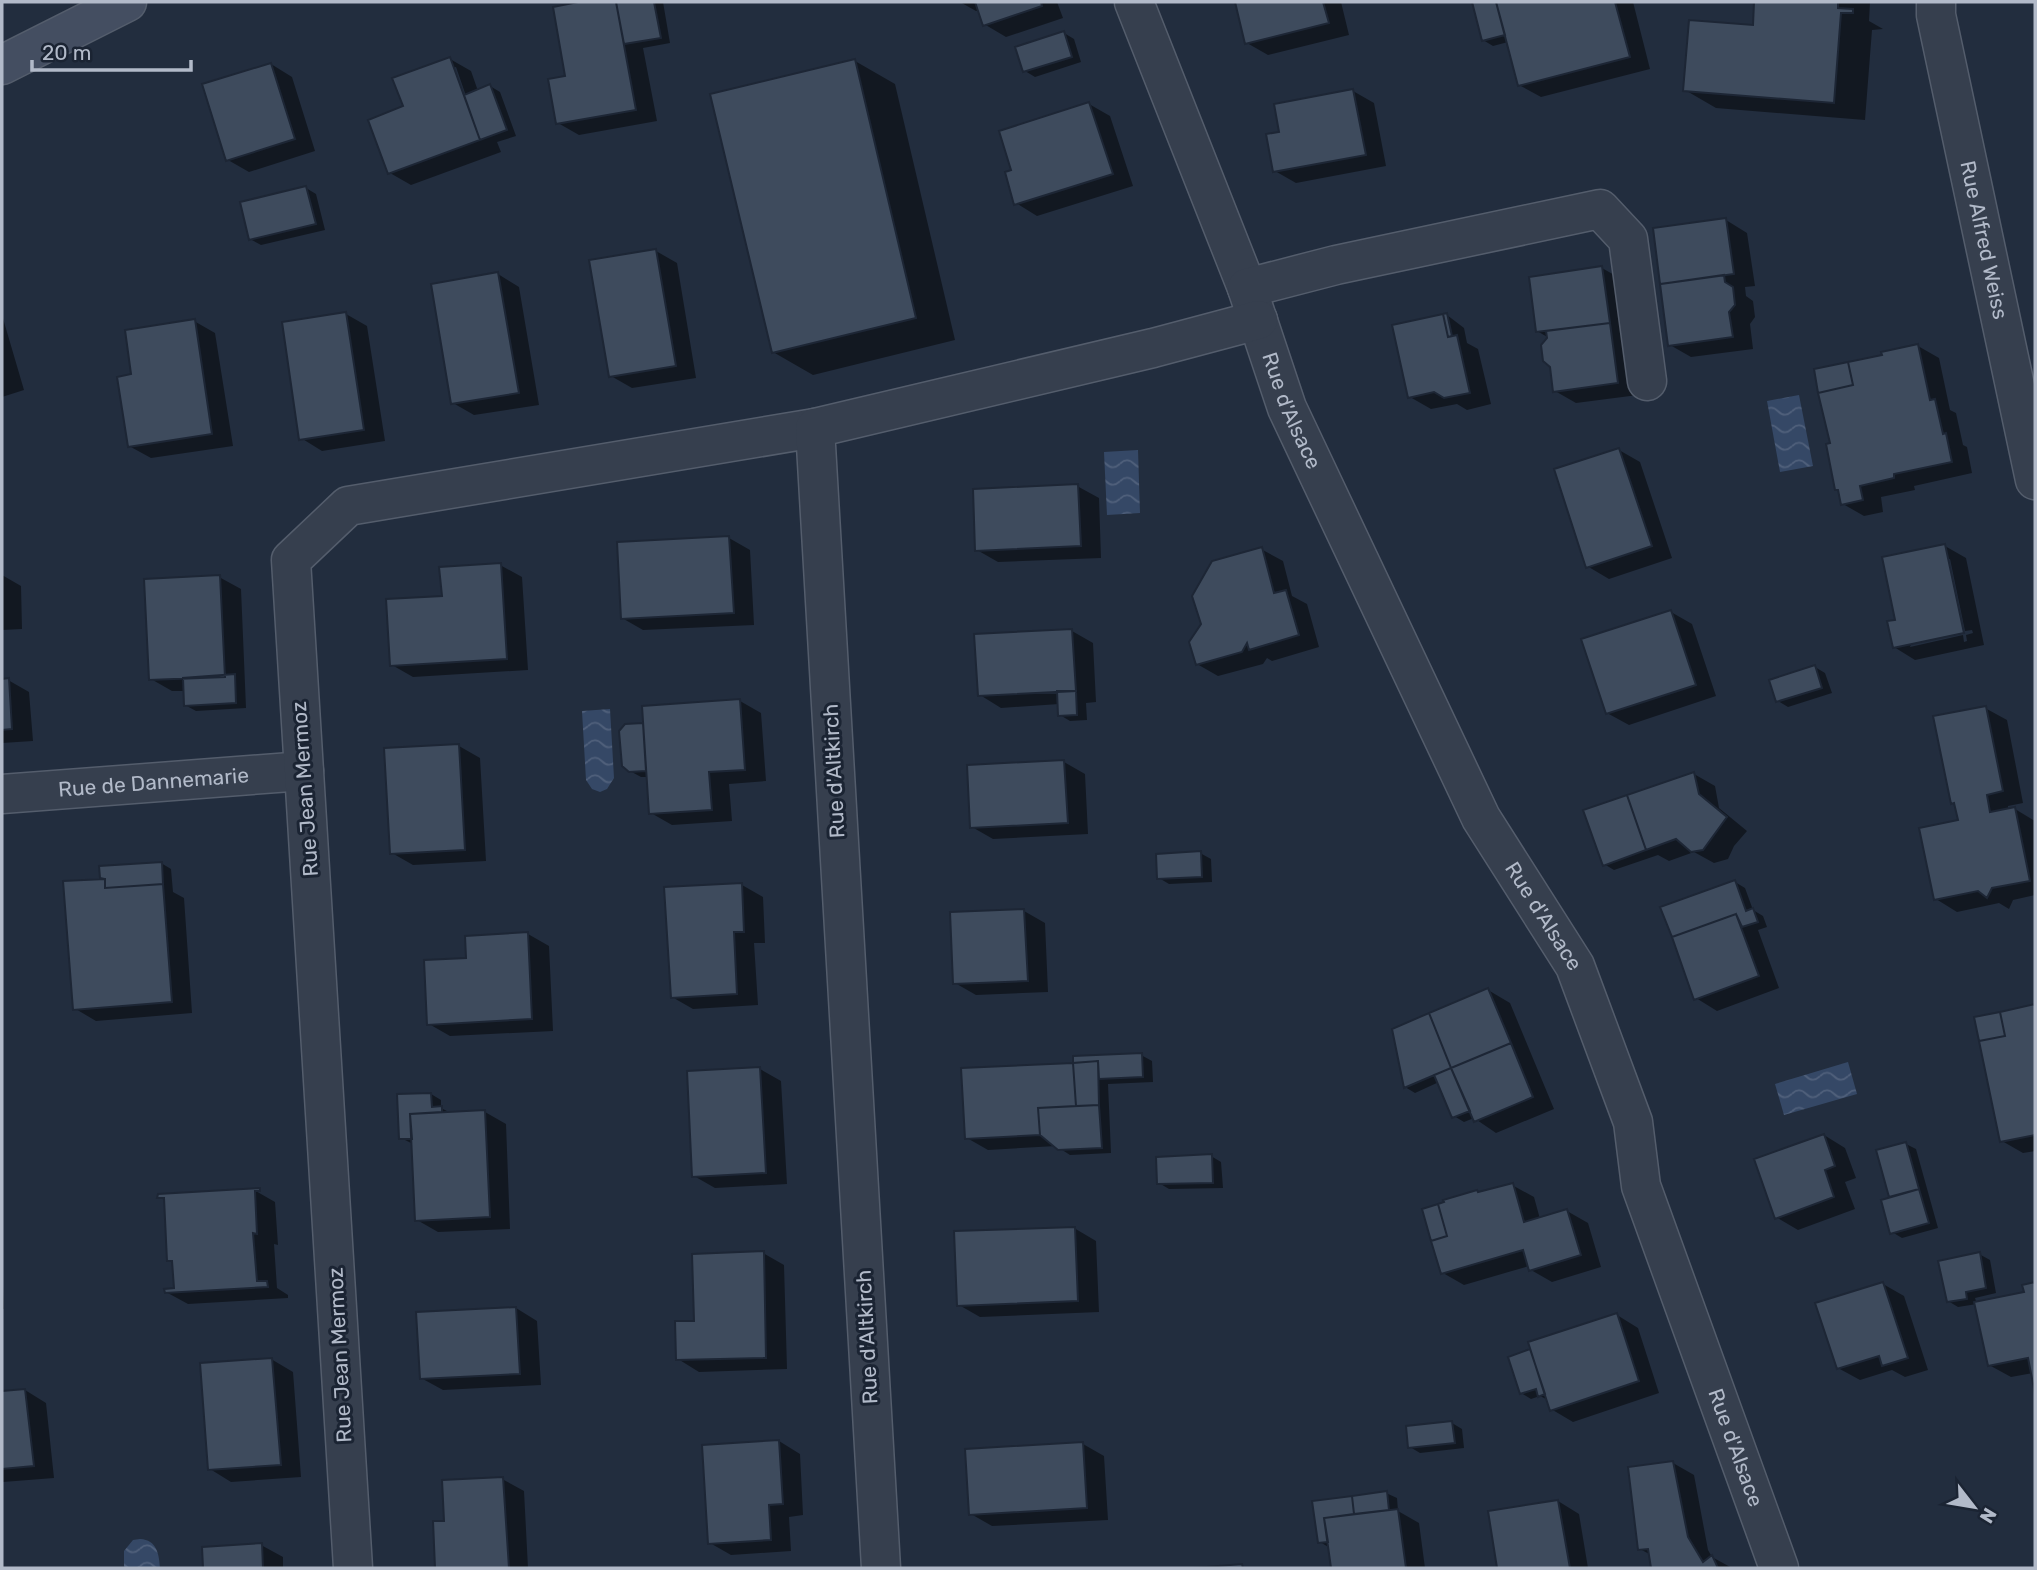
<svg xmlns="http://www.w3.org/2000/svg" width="2037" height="1570" font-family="Rubik,sans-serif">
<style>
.water{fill:url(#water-waves)}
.shadow{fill:#0007;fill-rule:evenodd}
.building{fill:#3e4b5d;stroke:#1d2635;stroke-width:2}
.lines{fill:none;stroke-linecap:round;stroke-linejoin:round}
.street-casing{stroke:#545d6c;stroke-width:41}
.secondary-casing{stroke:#545d6c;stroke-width:41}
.street{stroke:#363f4e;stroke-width:38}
.secondary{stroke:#444e61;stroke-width:38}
.labels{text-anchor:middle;stroke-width:6;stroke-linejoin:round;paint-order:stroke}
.street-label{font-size:21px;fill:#b2bac9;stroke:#1b2433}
</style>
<defs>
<pattern id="water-waves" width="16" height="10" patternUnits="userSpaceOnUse" patternTransform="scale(1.75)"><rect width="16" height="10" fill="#354866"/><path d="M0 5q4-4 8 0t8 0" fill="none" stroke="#50607b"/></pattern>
</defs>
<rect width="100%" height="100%" fill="#222d3e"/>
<!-- water -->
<path class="water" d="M 1799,395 L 1813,466 L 1780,472 L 1767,401 Z
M 1138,450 L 1140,513 L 1107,515 L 1104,452 Z
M 610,709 L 614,778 L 607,789 L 600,792 L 592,789 L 586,780 L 582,711 Z
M 1848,1062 L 1857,1094 L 1784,1115 L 1775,1084 Z
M 140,1539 C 157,1540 159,1554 160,1568 L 124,1568 L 124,1551 L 133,1540 Z"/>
<!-- shadow -->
<path class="shadow" d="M 589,2 L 663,2 L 670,43 L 643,48 L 657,121 L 579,135 L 558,123 L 567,77 L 555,8 Z
M 960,2 L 1057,2 L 1063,18 L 1006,37 L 984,24 L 980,10 L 976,11 Z
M 1236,2 L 1341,2 L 1349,35 L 1268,55 L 1247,43 Z
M 1474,2 L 1633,2 L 1650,69 L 1541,97 L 1519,85 L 1508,42 L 1493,46 L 1483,40 Z
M 1756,2 L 1870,2 L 1869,21 L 1883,29 L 1872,30 L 1865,120 L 1716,108 L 1685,90 L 1754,26 Z
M 1064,33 L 1074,39 L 1081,62 L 1035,77 L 1025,71 Z
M 450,59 L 471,71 L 478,91 L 490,86 L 500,92 L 516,136 L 497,142 L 501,152 L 411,185 L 390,173 L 405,107 ZM 456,67 L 466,96 L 463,96 L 452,68 Z
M 855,61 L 895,84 L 955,340 L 813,375 L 773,352 Z
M 271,64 L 292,77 L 315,151 L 249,172 L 228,160 Z
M 1353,91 L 1374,103 L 1386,166 L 1296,183 L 1275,171 L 1281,133 Z
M 1089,104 L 1110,116 L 1133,186 L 1037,216 L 1016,203 L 1014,171 Z
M 306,188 L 316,194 L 325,230 L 261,245 L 250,239 Z
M 1726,220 L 1747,233 L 1755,286 L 1745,287 L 1746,296 L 1753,301 L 1755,317 L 1750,324 L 1753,349 L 1691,357 L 1670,345 Z
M 656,251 L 677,263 L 696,378 L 632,388 L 611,376 Z
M 1602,268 L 1623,280 L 1638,395 L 1576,403 L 1555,391 L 1549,338 L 1537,331 Z
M 498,274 L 519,287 L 539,405 L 474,415 L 453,403 Z
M 346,314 L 367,326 L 385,441 L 322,451 L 301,438 Z
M 2,315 L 24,390 L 2,397 Z
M 1447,315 L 1464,328 L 1467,343 L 1478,349 L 1491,404 L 1467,410 L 1457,404 L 1431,409 L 1410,397 Z
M 194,321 L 215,333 L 233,446 L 151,458 L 129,446 Z
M 1918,346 L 1939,358 L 1950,410 L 1956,413 L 1963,445 L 1967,447 L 1972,473 L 1914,486 L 1915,490 L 1881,497 L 1883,512 L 1864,516 L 1843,504 L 1832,444 L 1850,364 Z
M 1619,450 L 1640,462 L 1672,558 L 1609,579 L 1587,566 Z
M 1077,486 L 1099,498 L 1101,558 L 998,562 L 977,550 Z
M 729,538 L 750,550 L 754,625 L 643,630 L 622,618 Z
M 1945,546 L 1966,558 L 1984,645 L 1915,660 L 1894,647 L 1897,621 ZM 1947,559 L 1950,559 L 1965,631 L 1972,630 L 1973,633 L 1966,635 L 1967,641 L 1964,642 L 1963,635 L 1910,647 Z
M 1261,549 L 1283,561 L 1292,596 L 1307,604 L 1319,647 L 1272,661 L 1267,658 L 1263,664 L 1218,676 L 1197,664 Z
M 500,565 L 522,577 L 528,670 L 413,677 L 392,665 L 443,597 Z
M 2,575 L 21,586 L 22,629 L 2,630 Z
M 219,577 L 241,589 L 246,708 L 196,711 L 185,705 L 185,691 L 172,691 L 151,679 Z
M 1671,612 L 1692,624 L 1716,696 L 1629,725 L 1607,713 Z
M 1072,631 L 1093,643 L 1096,702 L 1086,703 L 1087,720 L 1070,721 L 1060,715 L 1059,704 L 1001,708 L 980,695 Z
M 1815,667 L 1825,673 L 1832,693 L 1788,707 L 1778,701 Z
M 2,680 L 8,680 L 29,692 L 33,741 L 2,743 Z
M 740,701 L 761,713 L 766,781 L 729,784 L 732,821 L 672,825 L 651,813 L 648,777 L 641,777 L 630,771 L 626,726 L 645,725 Z
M 1985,708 L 2007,720 L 2023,803 L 2008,806 L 2008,810 L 2015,809 L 2035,821 L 2035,895 L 2013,900 L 2009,909 L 1999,903 L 1957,912 L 1936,899 L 1960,821 L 1956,805 L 1952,802 Z
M 459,746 L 480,758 L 486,861 L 413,865 L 392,853 Z
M 1064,762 L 1085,774 L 1088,834 L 993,839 L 972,827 Z
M 1694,774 L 1715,786 L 1719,808 L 1747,831 L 1734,846 L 1728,859 L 1714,863 L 1694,852 L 1669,861 L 1658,855 L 1614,870 L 1604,864 Z
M 1200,853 L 1211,859 L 1212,882 L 1169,884 L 1159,878 Z
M 161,863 L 171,869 L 173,892 L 184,898 L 192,1013 L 96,1021 L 74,1008 L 106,880 L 101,877 Z
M 1735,882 L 1745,888 L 1753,910 L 1763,916 L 1767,927 L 1758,930 L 1779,988 L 1717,1011 L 1696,998 Z
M 742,885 L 763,897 L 765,943 L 754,943 L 758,1005 L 693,1009 L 672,997 Z
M 1024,911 L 1045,923 L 1048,992 L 976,995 L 955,983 Z
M 528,934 L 549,946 L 553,1031 L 450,1036 L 429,1024 L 468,960 Z
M 1488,990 L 1510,1003 L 1554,1109 L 1496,1133 L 1474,1118 L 1464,1122 L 1454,1116 L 1439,1082 L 1415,1093 L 1405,1087 Z
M 2035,1006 L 2035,1151 L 2023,1153 L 2002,1141 L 1976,1019 Z
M 1141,1055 L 1152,1061 L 1153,1082 L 1108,1084 L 1111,1153 L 1070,1155 L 1056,1146 L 988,1150 L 967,1138 L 1075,1066 L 1075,1058 Z
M 760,1069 L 781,1081 L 787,1184 L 715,1188 L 694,1176 Z
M 431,1094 L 441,1100 L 441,1108 L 451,1113 L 485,1112 L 506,1124 L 510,1229 L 438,1232 L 417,1220 L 413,1144 L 401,1138 L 399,1096 Z
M 1824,1135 L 1845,1148 L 1856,1178 L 1845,1182 L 1855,1209 L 1798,1230 L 1776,1217 Z
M 1906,1144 L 1916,1149 L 1938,1228 L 1902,1238 L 1892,1232 L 1891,1198 L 1878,1151 Z
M 1211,1156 L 1221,1162 L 1223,1188 L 1169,1189 L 1159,1183 Z
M 1512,1185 L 1534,1197 L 1540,1219 L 1567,1211 L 1588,1223 L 1601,1267 L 1552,1282 L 1531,1270 L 1529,1266 L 1464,1285 L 1443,1273 L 1446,1203 Z
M 254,1190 L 275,1202 L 278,1245 L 274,1244 L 277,1288 L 288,1295 L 288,1298 L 188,1304 L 166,1292 L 176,1289 L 174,1263 L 169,1260 L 166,1201 L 159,1197 Z
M 1074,1228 L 1096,1241 L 1099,1312 L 980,1317 L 959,1305 Z
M 763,1253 L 784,1265 L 787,1369 L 699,1372 L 678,1359 Z
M 1979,1254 L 1990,1260 L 1996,1293 L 1975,1298 L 1977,1304 L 2026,1293 L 2024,1286 L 2035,1284 L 2035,1385 L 2033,1373 L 2011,1377 L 1989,1365 L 1977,1304 L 1958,1307 L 1948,1301 Z
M 2,1265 L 4,1309 L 2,1309 Z
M 1883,1284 L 1904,1296 L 1928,1370 L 1905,1377 L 1892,1370 L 1860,1380 L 1838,1368 Z
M 516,1308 L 537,1321 L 541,1385 L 443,1390 L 421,1378 Z
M 1617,1315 L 1638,1328 L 1659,1393 L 1573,1422 L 1551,1409 L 1548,1400 L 1540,1396 L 1531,1399 L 1521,1393 L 1530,1351 L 1533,1353 Z
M 271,1359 L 293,1372 L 301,1477 L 231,1482 L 210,1469 Z
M 25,1390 L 46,1403 L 54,1478 L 3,1482 L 2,1393 Z
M 1452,1423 L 1462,1429 L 1464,1448 L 1420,1453 L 1410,1447 Z
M 779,1441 L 800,1454 L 803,1515 L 789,1517 L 791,1551 L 731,1555 L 710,1543 Z
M 1083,1444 L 1104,1456 L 1108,1520 L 992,1526 L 971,1514 Z
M 1673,1463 L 1694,1475 L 1708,1550 L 1712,1557 L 1732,1568 L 1652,1568 L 1651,1555 L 1640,1549 Z
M 502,1479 L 524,1491 L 528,1568 L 437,1568 L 434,1523 L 446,1522 Z
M 1386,1493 L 1397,1498 L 1398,1511 L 1419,1523 L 1425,1568 L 1333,1568 L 1330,1548 L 1320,1542 L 1314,1502 Z
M 1558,1501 L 1579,1514 L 1588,1568 L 1499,1568 L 1490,1513 Z
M 261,1545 L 283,1557 L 283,1568 L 205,1568 L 203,1549 Z"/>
<!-- building -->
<path class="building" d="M 578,2 L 616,2 L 636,110 L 556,124 L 548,79 L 565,76 L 553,7 Z
M 616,2 L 654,2 L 661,38 L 624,44 Z
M 975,2 L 1041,2 L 1042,6 L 983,26 Z
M 1235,2 L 1323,2 L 1329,23 L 1245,44 Z
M 1472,2 L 1496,2 L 1505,35 L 1482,41 Z
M 1496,2 L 1615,2 L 1630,57 L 1518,86 Z
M 1754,2 L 1838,2 L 1838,8 L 1853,9 L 1853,13 L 1841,13 L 1834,103 L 1683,91 L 1689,20 L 1753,25 Z
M 1064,31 L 1072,57 L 1023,72 L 1015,47 Z
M 450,57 L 480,140 L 388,174 L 368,120 L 403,106 L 392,78 Z
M 855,59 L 916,318 L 772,353 L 710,94 Z
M 271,63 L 295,139 L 226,161 L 202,84 Z
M 490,84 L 507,130 L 480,140 L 464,95 Z
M 1353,89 L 1366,155 L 1273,172 L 1266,134 L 1279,132 L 1274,104 Z
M 1089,102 L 1113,174 L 1014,205 L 1005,172 L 1011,170 L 999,131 Z
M 306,186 L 316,224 L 249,240 L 240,202 Z
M 1726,218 L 1734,274 L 1660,284 L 1653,228 Z
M 656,249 L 676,366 L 609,377 L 589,260 Z
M 1602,266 L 1610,323 L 1536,332 L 1529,277 Z
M 498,272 L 519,393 L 451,404 L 431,284 Z
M 1724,275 L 1725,282 L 1733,287 L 1735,305 L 1729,312 L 1733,337 L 1668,346 L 1660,284 Z
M 346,312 L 364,430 L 299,440 L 282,322 Z
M 1447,313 L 1452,336 L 1448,337 L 1443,314 Z
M 1443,314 L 1448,337 L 1457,335 L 1470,393 L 1444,398 L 1434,392 L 1408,398 L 1392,325 Z
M 195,319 L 212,434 L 128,447 L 117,377 L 131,374 L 125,330 Z
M 1610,323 L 1618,383 L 1553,392 L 1550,367 L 1543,361 L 1541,345 L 1547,338 L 1546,331 Z
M 1918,344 L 1930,400 L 1935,399 L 1943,434 L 1946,433 L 1952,462 L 1894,474 L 1894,478 L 1860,486 L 1863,500 L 1841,505 L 1838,490 L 1835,490 L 1826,444 L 1830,443 L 1818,393 L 1853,385 L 1848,362 L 1882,355 L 1881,352 Z
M 1848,362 L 1853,385 L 1818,393 L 1814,369 Z
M 1619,448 L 1652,546 L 1586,568 L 1554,469 Z
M 1078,484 L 1081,546 L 975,551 L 973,489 Z
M 729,536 L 734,613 L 621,619 L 617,542 Z
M 1945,544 L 1964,633 L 1893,648 L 1887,621 L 1895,620 L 1882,557 Z
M 1262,547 L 1274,593 L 1286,590 L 1299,635 L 1249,650 L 1247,643 L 1242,652 L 1196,665 L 1189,642 L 1201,624 L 1192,596 L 1212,561 Z
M 501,563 L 507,659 L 390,666 L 386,599 L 442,596 L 439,567 Z
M 220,575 L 225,677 L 149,680 L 144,579 Z
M 1671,610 L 1696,685 L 1606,714 L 1581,639 Z
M 1072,629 L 1076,691 L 978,696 L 974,634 Z
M 1815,665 L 1822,688 L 1776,702 L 1769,680 Z
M 235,674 L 236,703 L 184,706 L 183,678 Z
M 9,678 L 12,729 L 2,730 L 2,679 Z
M 1057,691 L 1076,691 L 1077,715 L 1058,716 Z
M 740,699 L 745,770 L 709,772 L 712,810 L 649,814 L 642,706 Z
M 1986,706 L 2003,791 L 1987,795 L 1990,812 L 2015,807 L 2030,881 L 1992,888 L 1987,898 L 1978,891 L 1934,900 L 1919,828 L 1958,820 L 1954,803 L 1951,804 L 1933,716 Z
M 643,723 L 646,771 L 629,772 L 622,766 L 619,731 L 625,724 Z
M 459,744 L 465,850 L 390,854 L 384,748 Z
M 1064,760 L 1068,823 L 970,828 L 967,765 Z
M 1694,772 L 1699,794 L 1727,817 L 1703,850 L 1691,852 L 1676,839 L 1646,850 L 1627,795 Z
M 1627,795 L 1646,850 L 1603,866 L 1583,810 Z
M 1201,851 L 1202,877 L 1157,879 L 1156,854 Z
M 162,862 L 163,884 L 105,888 L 105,879 L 100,878 L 99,866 Z
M 105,879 L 105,888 L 163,884 L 172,1002 L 73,1010 L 63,881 Z
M 1735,880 L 1746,911 L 1753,908 L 1758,922 L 1742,927 L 1736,914 L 1672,937 L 1660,907 Z
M 742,883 L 744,932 L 734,932 L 737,994 L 671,998 L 664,887 Z
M 1024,909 L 1028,981 L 953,984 L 950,912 Z
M 1736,914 L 1759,976 L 1694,1000 L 1672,937 Z
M 528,932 L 532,1019 L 427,1025 L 424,960 L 466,958 L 465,936 Z
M 1488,988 L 1511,1043 L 1451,1068 L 1429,1013 Z
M 2035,1004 L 2035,1135 L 2000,1142 L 1979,1041 L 2005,1036 L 2000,1012 Z
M 2000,1012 L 2005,1036 L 1979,1041 L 1974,1017 Z
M 1429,1013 L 1451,1068 L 1404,1088 L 1392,1029 Z
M 1511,1043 L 1533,1097 L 1474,1122 L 1451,1068 Z
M 1142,1053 L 1143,1077 L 1099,1079 L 1098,1061 L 1073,1063 L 1073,1056 Z
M 1098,1061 L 1099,1105 L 1076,1106 L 1073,1063 Z
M 1073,1063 L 1076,1106 L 1038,1108 L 1040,1135 L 965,1139 L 961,1068 Z
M 760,1067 L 766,1173 L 692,1177 L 687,1071 Z
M 1451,1068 L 1470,1111 L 1452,1118 L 1434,1075 Z
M 431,1093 L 432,1107 L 442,1106 L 442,1112 L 410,1114 L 412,1139 L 399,1139 L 397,1094 Z
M 1099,1105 L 1102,1148 L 1058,1150 L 1040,1135 L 1038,1108 Z
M 485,1110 L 490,1217 L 415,1221 L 410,1114 Z
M 1824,1134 L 1835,1166 L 1825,1170 L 1834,1197 L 1775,1219 L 1754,1159 Z
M 1906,1142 L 1919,1189 L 1889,1197 L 1876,1150 Z
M 1212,1154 L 1213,1183 L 1157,1184 L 1156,1157 Z
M 1513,1183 L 1524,1222 L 1567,1209 L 1581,1255 L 1529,1271 L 1523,1250 L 1441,1274 L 1431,1241 L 1447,1236 L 1438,1204 L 1444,1202 L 1443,1200 L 1477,1190 L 1478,1192 Z
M 260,1188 L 260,1191 L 255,1191 L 257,1234 L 253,1233 L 257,1281 L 267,1281 L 268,1287 L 165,1293 L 164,1289 L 174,1288 L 172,1261 L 167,1261 L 164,1198 L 157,1198 L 158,1194 Z
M 1919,1189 L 1929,1223 L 1890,1234 L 1881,1200 Z
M 1438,1204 L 1447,1236 L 1431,1241 L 1422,1209 Z
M 1075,1227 L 1078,1301 L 957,1306 L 954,1231 Z
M 764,1251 L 766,1358 L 676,1360 L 675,1321 L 694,1321 L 692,1254 Z
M 1980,1252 L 1986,1288 L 1966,1292 L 1967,1299 L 1947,1302 L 1938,1261 Z
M 1883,1282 L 1908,1358 L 1882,1366 L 1879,1356 L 1837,1369 L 1815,1303 Z
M 2035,1282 L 2035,1394 L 2028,1358 L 1988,1366 L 1974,1302 L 2024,1292 L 2022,1285 Z
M 516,1307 L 520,1374 L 420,1379 L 416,1312 Z
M 1617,1313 L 1639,1381 L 1550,1411 L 1528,1342 Z
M 1530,1349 L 1545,1394 L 1538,1397 L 1536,1389 L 1520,1394 L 1508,1357 Z
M 272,1358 L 281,1465 L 208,1470 L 200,1363 Z
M 25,1389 L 34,1466 L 2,1469 L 2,1391 Z
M 1452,1421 L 1455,1443 L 1408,1448 L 1406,1426 Z
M 779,1440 L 783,1504 L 769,1505 L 771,1540 L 708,1544 L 702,1445 Z
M 1083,1442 L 1087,1508 L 969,1515 L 965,1449 Z
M 1673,1461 L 1688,1537 L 1703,1562 L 1712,1555 L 1718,1568 L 1651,1568 L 1648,1549 L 1638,1550 L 1628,1467 Z
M 503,1477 L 509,1568 L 435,1568 L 433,1521 L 444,1521 L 442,1480 Z
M 1387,1491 L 1389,1510 L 1354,1514 L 1352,1496 Z
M 1352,1496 L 1354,1514 L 1324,1518 L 1328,1542 L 1318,1543 L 1312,1501 Z
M 1558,1500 L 1570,1568 L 1497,1568 L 1488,1511 Z
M 1398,1509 L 1406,1568 L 1331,1568 L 1324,1518 Z
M 262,1543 L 263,1568 L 203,1568 L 202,1547 Z
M 1242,1564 L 1243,1568 L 1194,1568 Z"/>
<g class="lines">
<defs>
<g id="street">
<path id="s1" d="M 1134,2 L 1247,288 L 1287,408 L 1481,818 L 1575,966 L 1633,1122 L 1641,1186 L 1779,1568"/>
<path id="s2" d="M 1936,2 L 1936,15 L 2035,480"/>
<path d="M 1247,288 L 1336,265 L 1600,209 L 1628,239 L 1647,381"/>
<path id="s3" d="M 2,794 L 304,771"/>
<path d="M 353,1568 L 291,560 L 348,506 L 815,428"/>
<path d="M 881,1568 L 815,428 L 1153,348 L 1258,320"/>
</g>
<path id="secondary" d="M 2,65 L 127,2"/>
</defs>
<!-- street casing -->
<use href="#street" class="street-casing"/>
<!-- secondary casing -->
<use href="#secondary" class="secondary-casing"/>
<!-- street -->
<use href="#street" class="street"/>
<!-- secondary -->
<use href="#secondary" class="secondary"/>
</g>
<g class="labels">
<!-- street labels -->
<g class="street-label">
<text dy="7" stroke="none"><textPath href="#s2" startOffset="243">Rue Alfred Weiss</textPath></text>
<text dy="7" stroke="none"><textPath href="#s1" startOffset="438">Rue d'Alsace</textPath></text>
<text transform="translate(834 771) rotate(-93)" y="7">Rue d'Altkirch</text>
<text dy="7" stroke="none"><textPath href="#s3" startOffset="152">Rue de Dannemarie</textPath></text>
<text transform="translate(305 789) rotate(-94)" y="7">Rue Jean Mermoz</text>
<text dy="7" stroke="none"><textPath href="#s1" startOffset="1004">Rue d'Alsace</textPath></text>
<text transform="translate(867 1337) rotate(-93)" y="7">Rue d'Altkirch</text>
<text transform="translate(340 1355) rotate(-93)" y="7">Rue Jean Mermoz</text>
<text dy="7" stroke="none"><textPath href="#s1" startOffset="1572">Rue d'Alsace</textPath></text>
</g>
</g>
<!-- border -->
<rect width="2037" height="1570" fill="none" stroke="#b2bac9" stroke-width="7"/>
<!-- north arrow -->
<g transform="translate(1974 1507) rotate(121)" stroke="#1b2433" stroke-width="5" paint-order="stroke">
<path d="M0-5L12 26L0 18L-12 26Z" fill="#b2bac9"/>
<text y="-10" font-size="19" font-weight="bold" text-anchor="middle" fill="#b2bac9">N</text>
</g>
<!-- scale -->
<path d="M32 60v10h159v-10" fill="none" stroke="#b2bac9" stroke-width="3.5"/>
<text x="42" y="60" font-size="21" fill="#b2bac9" stroke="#1b2433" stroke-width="5" paint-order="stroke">20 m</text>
</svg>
